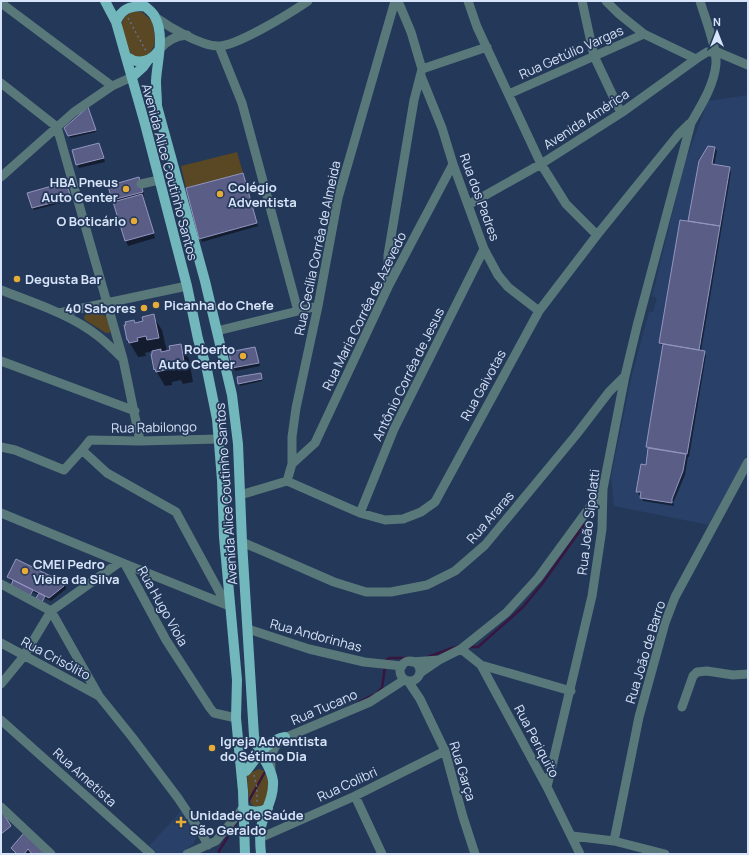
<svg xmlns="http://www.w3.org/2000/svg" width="749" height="855" font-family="Manrope,sans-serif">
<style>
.built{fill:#294068}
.green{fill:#5a4724}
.shadow{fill:#0007}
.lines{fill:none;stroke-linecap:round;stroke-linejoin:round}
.stream{stroke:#38163f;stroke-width:2.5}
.building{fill:#5a5d85;stroke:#9296c1}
.path{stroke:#60728f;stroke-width:1.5;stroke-dasharray:2 3;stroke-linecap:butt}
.minor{stroke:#58787a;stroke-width:9}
.major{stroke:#71b7bb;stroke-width:10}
.poi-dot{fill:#e7ac36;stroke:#243859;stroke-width:1.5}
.labels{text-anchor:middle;stroke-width:3.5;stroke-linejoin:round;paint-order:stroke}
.street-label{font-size:13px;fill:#d7e4f9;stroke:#243859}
.poi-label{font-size:13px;font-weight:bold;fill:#d7e4f9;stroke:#243859;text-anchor:start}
</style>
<rect width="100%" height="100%" fill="#243859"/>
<!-- built -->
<path class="built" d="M 748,95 L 748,453 L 709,525 L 614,506 L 611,476 L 632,374 L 649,312 L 653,312 L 657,298 L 652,296 L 685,162 L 708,101 Z
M 181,811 L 199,833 L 193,844 L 181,854 L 158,854 L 149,846 Z"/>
<!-- green -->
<path class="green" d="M 132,12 L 142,12 L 152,21 C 155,36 159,49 143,58 L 132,55 C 127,47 118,26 124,18 C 126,15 129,14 132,12 Z
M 237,152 L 243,173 L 186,188 L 181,166 Z
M 99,313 L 107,317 L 111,331 L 109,333 L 106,333 L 85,320 L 84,317 L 86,314 Z
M 259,769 C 274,772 267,794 265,804 L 257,807 L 252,805 L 249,799 L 247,777 L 250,773 Z"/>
<!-- shadow -->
<path class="shadow" d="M 89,110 L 96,132 L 70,138 L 66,128 Z
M 100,147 L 105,162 L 79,168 L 77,164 Z
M 715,148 L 717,151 L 714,166 L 729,168 L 731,172 L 701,351 L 704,352 L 706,355 L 689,457 L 688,457 L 685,475 L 673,503 L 674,506 L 643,501 L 641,495 L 639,495 L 637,491 L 646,466 L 649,451 L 647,447 L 663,347 L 660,343 L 681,221 L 689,222 L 700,161 Z
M 243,174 L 258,226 L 202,242 L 200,238 Z
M 140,182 L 144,195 L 142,196 L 155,238 L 128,246 L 126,241 L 109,187 Z
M 67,186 L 72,200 L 34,210 L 33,208 Z
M 153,316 L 162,330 L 167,352 L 180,345 L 189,359 L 193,382 L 183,384 L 181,380 L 172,382 L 172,385 L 165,386 L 155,369 L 153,351 L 145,353 L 146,356 L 138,357 L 137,355 L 128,340 L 125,326 L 144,322 Z
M 255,348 L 260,366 L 235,371 L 230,353 Z
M 261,376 L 262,381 L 240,386 L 239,384 L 238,378 Z
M 8,577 L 64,584 L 66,587 L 66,589 L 51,601 L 44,598 L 42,602 L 39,595 L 33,592 L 31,596 L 10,580 Z
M 24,834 L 42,851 L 44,854 L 32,854 L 30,852 L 28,854 L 17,854 L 12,848 Z"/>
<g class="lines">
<!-- stream -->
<path class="stream" d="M 468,647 L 478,647 L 523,607 L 542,584 L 586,522
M 428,657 L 452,648 L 457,647
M 386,661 L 389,658 L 411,658
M 378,692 L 382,688 L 385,666
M 359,702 L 373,695
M 247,804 L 266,770
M 219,854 L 219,851 L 238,820"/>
</g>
<!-- building -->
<path class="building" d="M 88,107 L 96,130 L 68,136 L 64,128 Z
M 99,143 L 104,158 L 76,165 L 72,150 Z
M 708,146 L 715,147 L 712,164 L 730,167 L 720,226 L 688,221 L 699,161 Z
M 243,173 L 257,223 L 199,239 L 186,188 Z
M 139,177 L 143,192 L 112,200 L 108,186 Z
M 66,182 L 71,198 L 32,208 L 27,193 Z
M 142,194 L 154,233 L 125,241 L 113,202 Z
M 680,220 L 720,226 L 699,350 L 659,343 Z
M 154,314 L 159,338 L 147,340 L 146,336 L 137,338 L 138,341 L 129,343 L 128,340 L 127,340 L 124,325 L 126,325 L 125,322 L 134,320 L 135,323 L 143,321 L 142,317 Z
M 181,344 L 185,367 L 174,369 L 173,366 L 164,367 L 165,370 L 156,372 L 155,369 L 154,370 L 151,354 L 152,354 L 152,351 L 161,349 L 161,352 L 170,350 L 169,346 Z
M 663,344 L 705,351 L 687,454 L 646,447 Z
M 255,347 L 259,363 L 232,368 L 229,352 Z
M 261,373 L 262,379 L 238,384 L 237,377 Z
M 648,448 L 686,454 L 683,471 L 672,499 L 672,503 L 640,498 L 641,492 L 636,492 L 641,464 L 646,465 Z
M 16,559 L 65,583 L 64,586 L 49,598 L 7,577 Z
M 13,580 L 33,590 L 30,596 L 11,586 Z
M 39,593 L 45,596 L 42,602 L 36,598 Z
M 3,813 L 11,826 L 1,834 L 1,815 Z
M 24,833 L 43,851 L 41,854 L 32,854 L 28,849 L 24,854 L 17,854 L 11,848 Z"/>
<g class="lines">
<!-- path -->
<path class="path" d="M 128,18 L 146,51
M 254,775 L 257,788 L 257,803"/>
<!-- minor -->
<path class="minor" d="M 468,1 L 477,27 L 541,164 L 566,204 L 597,235
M 582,1 L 594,56 L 621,113
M 606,1 L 619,14 L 644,34 L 696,59
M 1,3 L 112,86
M 155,17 C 169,27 201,46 218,46 C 236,47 292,12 308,1
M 219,46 L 242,103 L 298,311
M 159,50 C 166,41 174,36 187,35
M 422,69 L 487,47
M 421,76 L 442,128 L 453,164 L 484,249 L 498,275 L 508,287 L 539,311
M 1,83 L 57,127 L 123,359 L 140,441
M 509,94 L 644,34
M 1,177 L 74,112 L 112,86 L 132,77
M 141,184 L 159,180
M 468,205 L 541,164 L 621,113 L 696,59 L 707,52 L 715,51 L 748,65
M 388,285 L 388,255 L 414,100 L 422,69 L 411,32 L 398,1
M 1,290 C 34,303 70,314 98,336 C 107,343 115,351 123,359
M 59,313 L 187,286
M 217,331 L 318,306
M 1,361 L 135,411
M 219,439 L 140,441 L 90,440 L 82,450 L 107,473 L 176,512 L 226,604
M 1,447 L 15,450 L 64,470 L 82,450
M 292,464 L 315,443 L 388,287 L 453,164
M 287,481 L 292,464 L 292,437 L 296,408 L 318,306 L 338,198 L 395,1
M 240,495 L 287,481 L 360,513 L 385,520 L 403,519 L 421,512 L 435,502 L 539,311 L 597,235 L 678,135 L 689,124
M 1,513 L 125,564 L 166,640 L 210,708 L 214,713 L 236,718
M 360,513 L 394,429 L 484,249
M 242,542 L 334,582 L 366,592 L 391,592 L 427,585 L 455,571 L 485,545 L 576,435 L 609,392 L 625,376
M 125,564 L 227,605
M 1,584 L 51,611 L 99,696 L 132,737 L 178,798 L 202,834 L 208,845
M 248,629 L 309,649 L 364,662 L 402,666
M 1,643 L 99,696
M 461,649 L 481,665 L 547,787 L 580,854
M400 671a10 10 0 1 1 20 0a10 10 0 1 1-20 0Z
M 412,662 L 439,660
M 481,665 L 571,691
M 420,673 L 439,660 L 461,649 L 506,613 L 538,578 L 603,489
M 408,681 L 420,699 L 445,751 L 463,817 L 475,854
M 1,684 L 24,656 L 51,611 L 120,562
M 682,707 L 693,676 L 697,672 L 707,671 L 733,675 L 748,674
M 1,720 L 151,854
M 271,770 C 270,757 272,748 282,739 L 370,702 L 404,680
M 547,787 L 592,596 L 602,529 L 603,489 L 625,376 L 637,326 L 691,123 C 702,104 714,85 716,64 C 717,47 705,18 700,1
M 355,796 L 382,854
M 1,807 L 51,854
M 572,836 L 614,841 L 665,854
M 260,838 L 355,796 L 445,751
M 614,841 L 639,717 L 665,623 L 675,597 L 748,462
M 187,854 L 216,841 L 243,808"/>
<!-- major -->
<path class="major" d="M 105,1 L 116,22 L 145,124 L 187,286 L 198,339 L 207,370 L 217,419 L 222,480 L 224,537 L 237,680 L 236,718 L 243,791 L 245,854
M 137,1 C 143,5 152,10 155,17 C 165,36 157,61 156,81 C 156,89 157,97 157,106 L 205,281 L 232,395 L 238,444 L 242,542 L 254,736 C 257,753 271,764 273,781 C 274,797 266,809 262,823 C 259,833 260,844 261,854
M 116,22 C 121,9 130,6 143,6
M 127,57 C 138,65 151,62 159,50
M 132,77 L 143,67 L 148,60
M 246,771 C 257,758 267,740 285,737
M 243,808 C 252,813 260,813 268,808"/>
</g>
<!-- markers -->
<g class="poi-dot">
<circle cx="126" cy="189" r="4"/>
<circle cx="220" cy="194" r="4"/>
<circle cx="134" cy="221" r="4"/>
<circle cx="17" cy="279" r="4"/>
<circle cx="156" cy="305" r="4"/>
<circle cx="144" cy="308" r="4"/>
<circle cx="243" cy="356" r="4"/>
<circle cx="25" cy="571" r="4"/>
<circle cx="212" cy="748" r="4"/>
<path d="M179 816h4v4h4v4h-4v4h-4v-4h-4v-4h4z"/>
</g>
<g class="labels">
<!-- street labels -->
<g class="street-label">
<text transform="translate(571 52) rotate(-24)" y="5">Rua Getúlio Vargas</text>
<text transform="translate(586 119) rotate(-33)" y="5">Avenida América</text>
<text transform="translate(170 172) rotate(75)" y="5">Avenida Alice Coutinho Santos</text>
<text transform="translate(480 197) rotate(70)" y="5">Rua dos Padres</text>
<text transform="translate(317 248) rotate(-78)" y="5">Rua Cecília Corrêa de Almeida</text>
<text transform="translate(364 311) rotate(-64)" y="5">Rua Maria Corrêa de Azevedo</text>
<text transform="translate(408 374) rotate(-64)" y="5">Antônio Corrêa de Jesus</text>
<text transform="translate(483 385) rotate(-61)" y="5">Rua Gaivotas</text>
<text transform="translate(154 427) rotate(-1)" y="5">Rua Rabilongo</text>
<text transform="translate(226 494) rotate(-94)" y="5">Avenida Alice Coutinho Santos</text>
<text transform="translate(490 517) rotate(-49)" y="5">Rua Araras</text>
<text transform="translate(588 522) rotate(-83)" y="5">Rua João Sipolatti</text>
<text transform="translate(163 606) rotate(61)" y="5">Rua Hugo Viola</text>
<text transform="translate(316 635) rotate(15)" y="5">Rua Andorinhas</text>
<text transform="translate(645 652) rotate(-73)" y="5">Rua João de Barro</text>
<text transform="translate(56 658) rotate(28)" y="5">Rua Crisólito</text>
<text transform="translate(324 707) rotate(-23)" y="5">Rua Tucano</text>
<text transform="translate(537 741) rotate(62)" y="5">Rua Periquito</text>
<text transform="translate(463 771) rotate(73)" y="5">Rua Garça</text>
<text transform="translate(85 777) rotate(42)" y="5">Rua Ametista</text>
<text transform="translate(347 784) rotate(-25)" y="5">Rua Colibri</text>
</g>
<!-- poi labels -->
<g class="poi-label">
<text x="118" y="187" text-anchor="end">HBA Pneus<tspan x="118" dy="15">Auto Center</tspan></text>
<text x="228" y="192">Colégio<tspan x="228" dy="15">Adventista</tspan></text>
<text x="126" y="226" text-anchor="end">O Boticário</text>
<text x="25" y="284">Degusta Bar</text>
<text x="164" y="310">Picanha do Chefe</text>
<text x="136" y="313" text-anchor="end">40 Sabores</text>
<text x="235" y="354" text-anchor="end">Roberto<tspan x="235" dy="15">Auto Center</tspan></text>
<text x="33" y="569">CMEI Pedro<tspan x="33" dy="15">Vieira da Silva</tspan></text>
<text x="220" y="746">Igreja Adventista<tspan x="220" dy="15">do Sétimo Dia</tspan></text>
<text x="190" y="820">Unidade de Saúde<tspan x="190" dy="15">São Geraldo</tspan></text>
</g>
</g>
<!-- border -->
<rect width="749" height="855" fill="none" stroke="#d7e4f9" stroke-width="4"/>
<!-- north arrow -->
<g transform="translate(717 32)" stroke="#243859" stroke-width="3" paint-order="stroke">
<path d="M0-3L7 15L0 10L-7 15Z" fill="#d7e4f9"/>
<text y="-6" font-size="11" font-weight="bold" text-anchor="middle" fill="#d7e4f9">N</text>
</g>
</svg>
